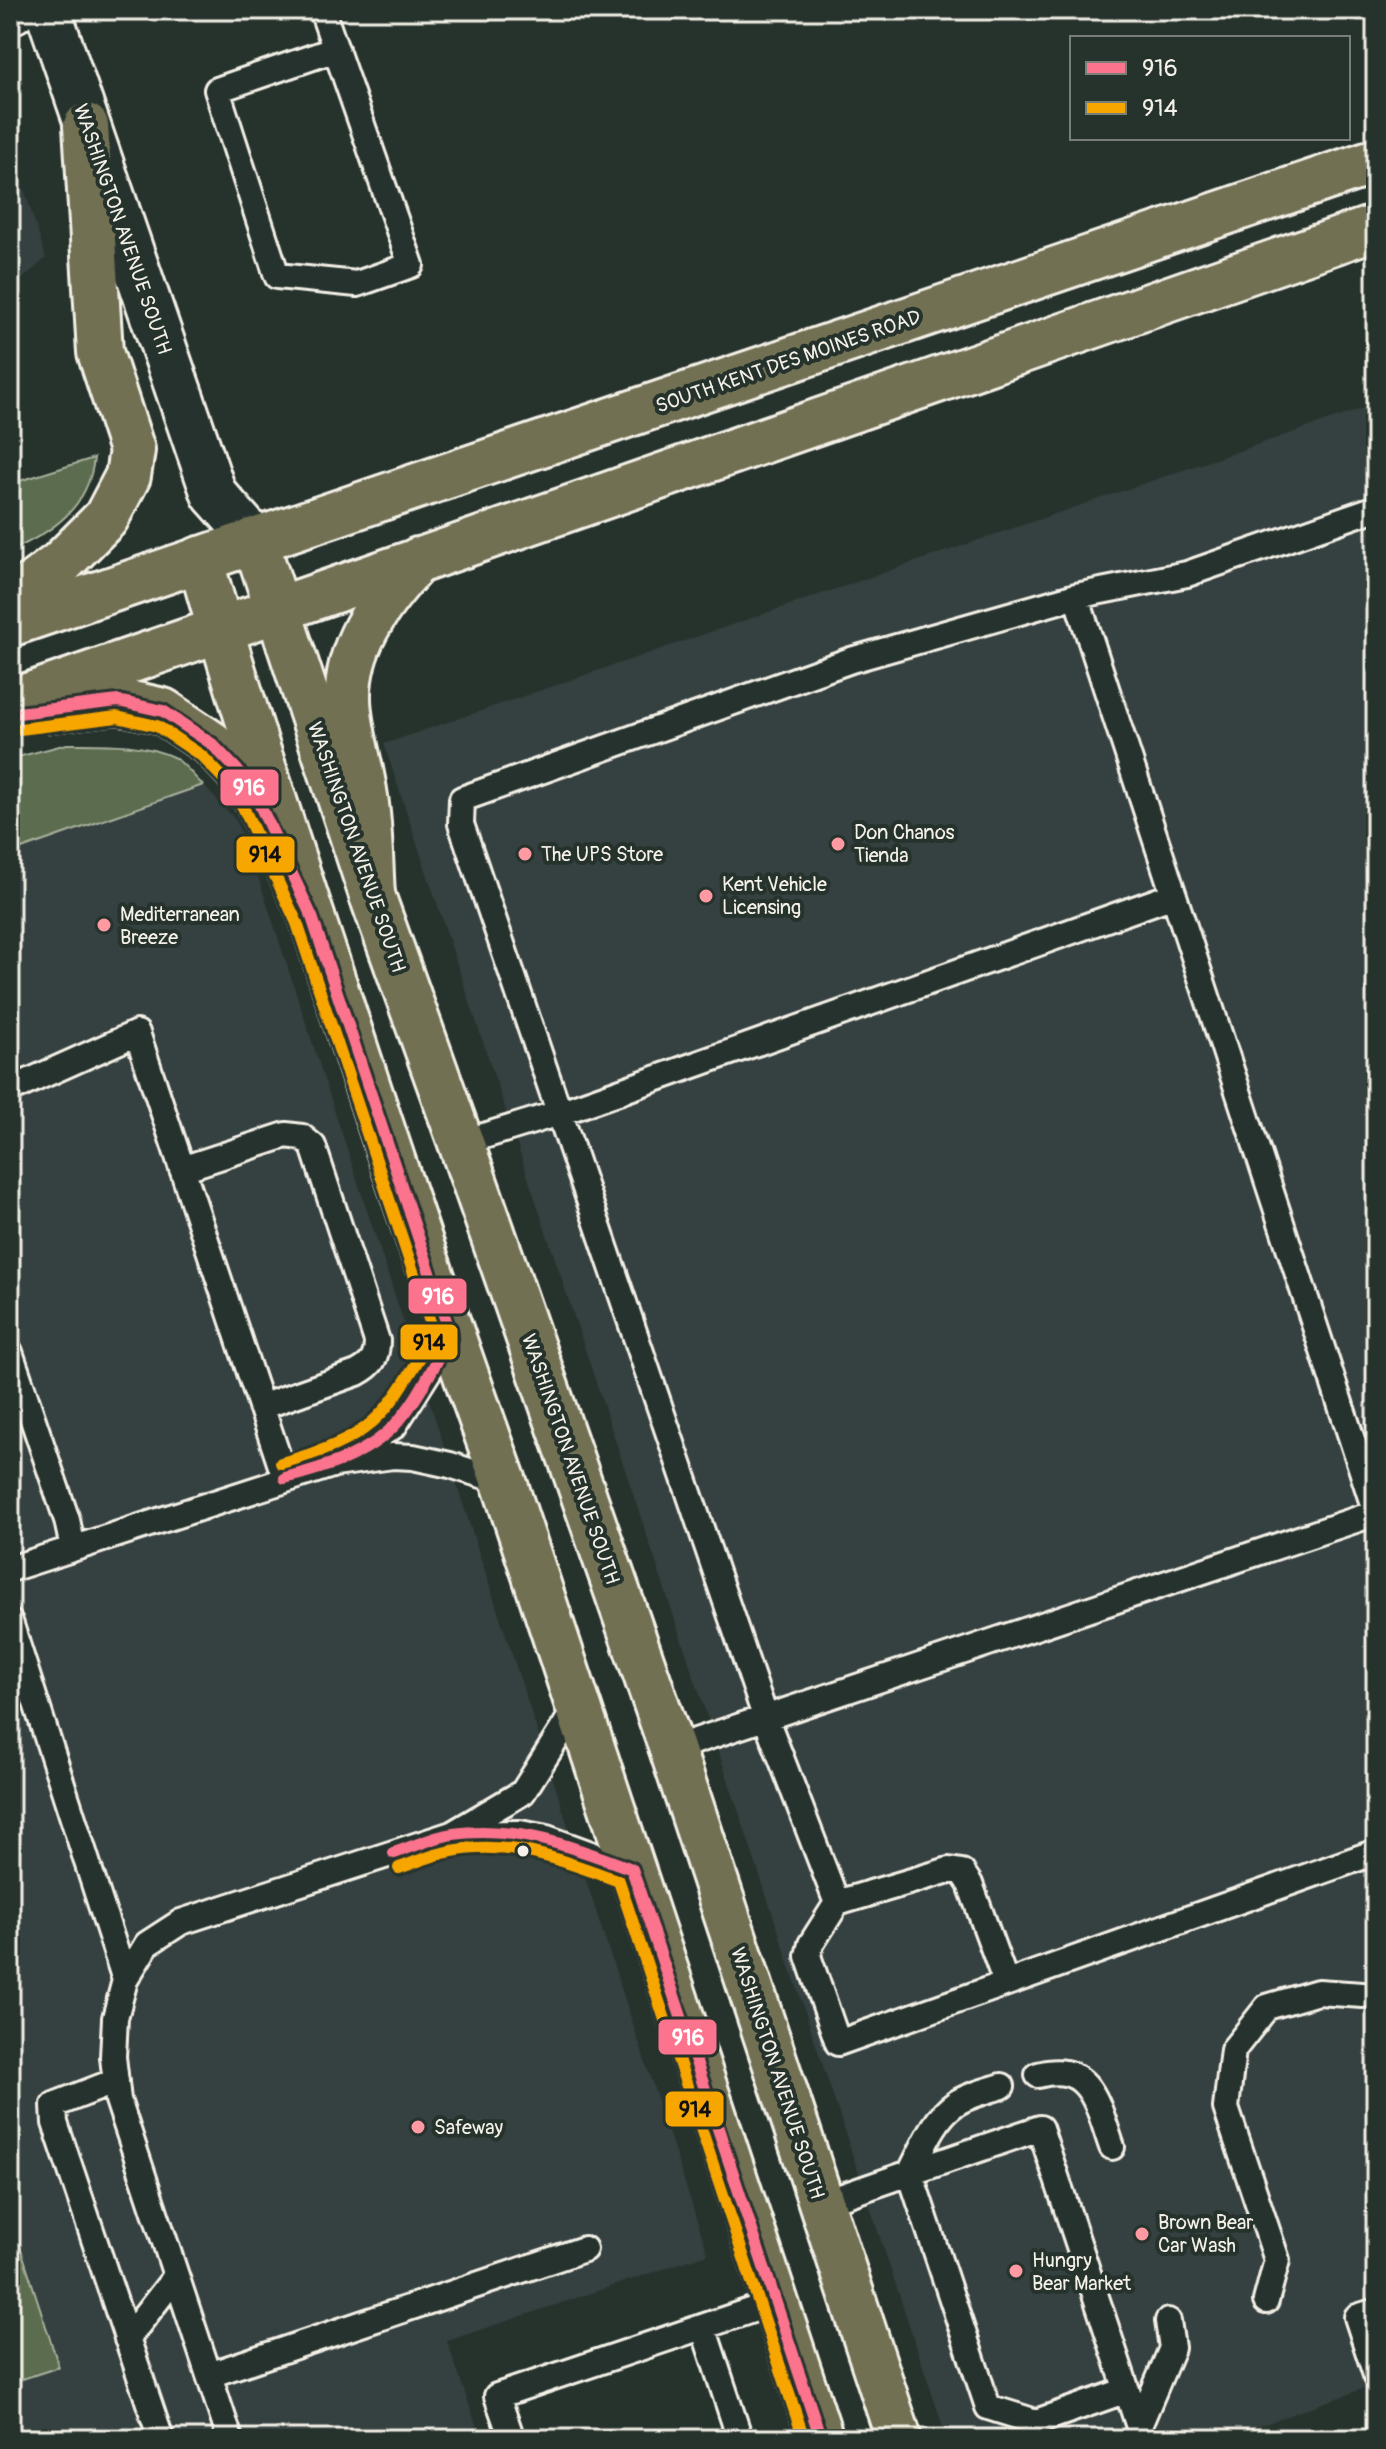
<svg xmlns="http://www.w3.org/2000/svg" width="1386" height="2449" font-family="Pangolin,sans-serif">
<style>
.built{fill:#354040}
.green{fill:#5c6d4f;stroke:#a8af9c;stroke-width:2}
.lines{fill:none;stroke-linecap:round;stroke-linejoin:round}
.service-casing{stroke:#f4f1e8;stroke-width:30}
.minor-casing{stroke:#f4f1e8;stroke-width:50}
.secondary-casing{stroke:#f4f1e8;stroke-width:50}
.primary-casing{stroke:#f4f1e8;stroke-width:50}
.trunk-casing{stroke:#f4f1e8;stroke-width:50}
.service{stroke:#26332d;stroke-width:24}
.minor{stroke:#26332d;stroke-width:44}
.secondary{stroke:#26332d;stroke-width:44}
.primary{stroke:#716f52;stroke-width:44}
.trunk{stroke:#716f52;stroke-width:44}
.bus-1-casing{stroke:#26332d;stroke-width:18}
.bus-2-casing{stroke:#26332d;stroke-width:18}
.bus-1{stroke:#fc738d;stroke-width:12}
.bus-2{stroke:#f7a600;stroke-width:12}
.poi-dot{fill:#ff9aa2;stroke:#26332d;stroke-width:3}
.bus-dot{fill:#f4f1e8;stroke:#26332d;stroke-width:3}
.labels{text-anchor:middle;stroke-width:8;stroke-linejoin:round;paint-order:stroke}
.street-label{font-size:20px;fill:#f4f1e8;stroke:#26332d}
.poi-label{font-size:20px;fill:#f4f1e8;stroke:#26332d;text-anchor:start}
.line-badge{stroke:#26332d;stroke-width:3}
.badge-label{font-size:22px;text-anchor:middle;font-weight:bold;fill:#fff}
.pale-badge-label{font-size:22px;text-anchor:middle;font-weight:bold;fill:#111}
</style>
<rect width="100%" height="100%" fill="#26332d"/>
<filter id="ink" filterUnits="userSpaceOnUse"><feTurbulence type="fractalNoise" baseFrequency=".0125" numOctaves="2"/><feDisplacementMap in="SourceGraphic" scale="16" xChannelSelector="R" yChannelSelector="G"/><feConvolveMatrix kernelMatrix="1 2 1 2 8 2 1 2 1" color-interpolation-filters="sRGB"/></filter>
<g filter="url(#ink)">
<!-- built -->
<path class="built" d="M 10,145 L 46,258 L 10,290 Z
M 1376,404 L 1376,2384 L 1223,2439 L 947,2439 L 384,744 Z
M 203,785 L 235,819 L 250,852 L 708,2254 L 447,2341 L 481,2439 L 21,2439 L 10,2406 L 10,2383 L 59,2366 L 10,2215 L 10,853 Z"/>
<!-- green -->
<path class="green" d="M 94,458 C 89,507 53,532 10,551 L 10,484 Z
M 67,744 C 101,744 143,742 175,758 C 185,764 194,777 203,785 L 10,853 L 10,759 Z
M 10,2215 L 59,2367 L 10,2383 Z"/>
<g class="lines">
<defs>
<path id="service" d="M 322,10 L 411,265 L 357,284 L 277,276 L 217,90 L 336,49
M 1076,596 L 1376,1513
M 10,1090 L 137,1033 L 285,1478
M 461,1143 L 559,1113 L 1174,895
M 182,1169 L 286,1135 L 302,1137 L 313,1146 L 377,1341 C 377,1358 372,1365 357,1373 L 261,1407
M 10,1352 L 67,1520 L 73,1548
M 345,1458 L 394,1426 L 451,1336
M 10,1569 L 335,1464 L 393,1456 L 413,1457 L 450,1465 L 504,1482
M 10,1622 L 125,1980
M 672,1749 L 1376,1513
M 459,1834 L 520,1833 L 547,1838 L 632,1869
M 837,1903 L 811,1944 L 808,1956 L 838,2043 L 1376,1852
M 1006,1983 L 970,1884 L 962,1872 L 949,1870 L 837,1903 L 766,1719 L 461,824 L 462,799 L 851,660 L 1076,596 L 1187,574 L 1376,508
M 1038,2075 C 1092,2060 1098,2108 1112,2147
M 116,2081 L 54,2105 L 55,2123 L 161,2439
M 1002,2086 C 987,2091 968,2095 955,2104 C 933,2119 922,2151 910,2173 L 988,2407 L 1036,2422 L 1127,2390
M 820,2204 L 1040,2128 L 1143,2439
M 1266,2301 L 1277,2260 L 1226,2108 L 1233,2050 L 1267,2007 L 1318,1992 L 1363,1995
M 1376,2311 L 1357,2317 L 1376,2375
M 703,2327 L 740,2439
M 127,2339 L 176,2276
M 209,2375 L 584,2249
M 1139,2426 L 1172,2348 L 1168,2321
M 230,2439 L 118,2100 L 113,2057 L 115,2018 L 125,1980 L 147,1944 L 181,1922 L 452,1834 L 523,1792 L 578,1705
M 512,2439 L 497,2396 L 776,2302"/>
<path id="minor" d="M 10,12 L 14,10"/>
<path id="secondary" d="M 48,10 L 214,494 L 255,540"/>
<path id="primary" d="M 255,540 L 372,895 L 461,1143 L 672,1749 L 899,2439
M 200,559 C 241,704 289,847 336,990 C 390,1155 445,1319 504,1482 L 821,2439"/>
<path id="trunk" d="M 10,601 L 61,563 L 106,518 L 128,476 L 132,450 L 100,352 L 86,126
M 10,624 L 1376,161
M 10,702 C 466,546 920,385 1376,227
M 44,710 L 118,701 L 163,711 L 212,744 L 237,770 L 257,799 L 312,917
M 372,895 C 370,863 370,829 365,797 C 361,768 352,740 349,712 C 341,652 379,601 418,560"/>
</defs>
<!-- service casing -->
<use href="#service" class="service-casing"/>
<!-- minor casing -->
<use href="#minor" class="minor-casing"/>
<!-- secondary casing -->
<use href="#secondary" class="secondary-casing"/>
<!-- primary casing -->
<use href="#primary" class="primary-casing"/>
<!-- trunk casing -->
<use href="#trunk" class="trunk-casing"/>
<!-- service -->
<use href="#service" class="service"/>
<!-- minor -->
<use href="#minor" class="minor"/>
<!-- secondary -->
<use href="#secondary" class="secondary"/>
<!-- primary -->
<use href="#primary" class="primary"/>
<!-- trunk -->
<use href="#trunk" class="trunk"/>
<defs>
<path id="bus-1" d="M 10,714 L 118,701 L 163,711 L 212,744 L 237,770 L 257,799 L 312,917 L 451,1336 C 433,1366 419,1399 395,1425 C 367,1455 324,1468 285,1478
M 394,1853 C 413,1847 432,1837 453,1834 C 516,1825 574,1847 632,1869 L 821,2439"/>
<path id="bus-2" d="M 12,730 L 117,717 L 157,726 L 202,756 L 225,780 L 243,807 L 297,923 L 434,1334 C 385,1415 378,1437 281,1463
M 399,1868 C 416,1862 434,1854 452,1851 C 510,1839 566,1861 619,1881 L 804,2439"/>
</defs>
<!-- bus-1 casing -->
<use href="#bus-1" class="bus-1-casing"/>
<!-- bus-2 casing -->
<use href="#bus-2" class="bus-2-casing"/>
<!-- bus-1 -->
<use href="#bus-1" class="bus-1"/>
<!-- bus-2 -->
<use href="#bus-2" class="bus-2"/>
</g>
</g>
<!-- markers -->
<g class="poi-dot">
<circle cx="838" cy="844" r="8"/>
<circle cx="525" cy="854" r="8"/>
<circle cx="706" cy="896" r="8"/>
<circle cx="104" cy="925" r="8"/>
<circle cx="418" cy="2127" r="8"/>
<circle cx="1142" cy="2234" r="8"/>
<circle cx="1016" cy="2271" r="8"/>
</g>
<circle class="bus-dot" cx="523" cy="1851" r="7"/>
<g class="labels">
<!-- street labels -->
<g class="street-label">
<text transform="translate(123 229) rotate(71)" y="7">WASHINGTON AVENUE SOUTH</text>
<text transform="translate(788 361) rotate(-19)" y="7">SOUTH KENT DES MOINES ROAD</text>
<text transform="translate(357 847) rotate(71)" y="7">WASHINGTON AVENUE SOUTH</text>
<text transform="translate(571 1459) rotate(71)" y="7">WASHINGTON AVENUE SOUTH</text>
<text transform="translate(778 2073) rotate(72)" y="7">WASHINGTON AVENUE SOUTH</text>
</g>
<!-- poi labels -->
<g class="poi-label">
<text x="854" y="839">Don Chanos<tspan x="854" dy="23">Tienda</tspan></text>
<text x="541" y="861">The UPS Store</text>
<text x="722" y="891">Kent Vehicle<tspan x="722" dy="23">Licensing</tspan></text>
<text x="120" y="921">Mediterranean<tspan x="120" dy="23">Breeze</tspan></text>
<text x="434" y="2134">Safeway</text>
<text x="1158" y="2229">Brown Bear<tspan x="1158" dy="23">Car Wash</tspan></text>
<text x="1032" y="2267">Hungry<tspan x="1032" dy="23">Bear Market</tspan></text>
</g>
</g>
<g class="line-badge">
<rect x="219" y="768" width="61" height="39" rx="8" fill="#fc738d"/>
<rect x="235" y="835" width="61" height="39" rx="8" fill="#f7a600"/>
<rect x="407" y="1277" width="61" height="38" rx="8" fill="#fc738d"/>
<rect x="399" y="1323" width="60" height="38" rx="8" fill="#f7a600"/>
<rect x="657" y="2018" width="61" height="38" rx="8" fill="#fc738d"/>
<rect x="664" y="2090" width="61" height="38" rx="8" fill="#f7a600"/>
</g>
<g class="badge-label">
<text x="249" y="795">916</text>
<text x="438" y="1304">916</text>
<text x="688" y="2045">916</text>
</g>
<g class="pale-badge-label">
<text x="265" y="862">914</text>
<text x="429" y="1350">914</text>
<text x="695" y="2117">914</text>
</g>
<!-- margin -->
<rect width="1386" height="2449" fill="none" stroke="#26332d" stroke-width="40"/>
<rect x="20" y="20" width="1346" height="2409" fill="none" stroke="#f4f1e8" stroke-width="3" filter="url(#ink)"/>
<!-- legend -->
<rect x="1070" y="36" width="280" height="104" fill="#26332d" stroke="#787f78" stroke-width="2"/>
<rect x="1086" y="62" width="40" height="12" fill="#fc738d" stroke="#787f78" stroke-width="2"/>
<text x="1142" y="76" font-size="24" fill="#f4f1e8">916</text>
<rect x="1086" y="102" width="40" height="12" fill="#f7a600" stroke="#787f78" stroke-width="2"/>
<text x="1142" y="116" font-size="24" fill="#f4f1e8">914</text>
</svg>
